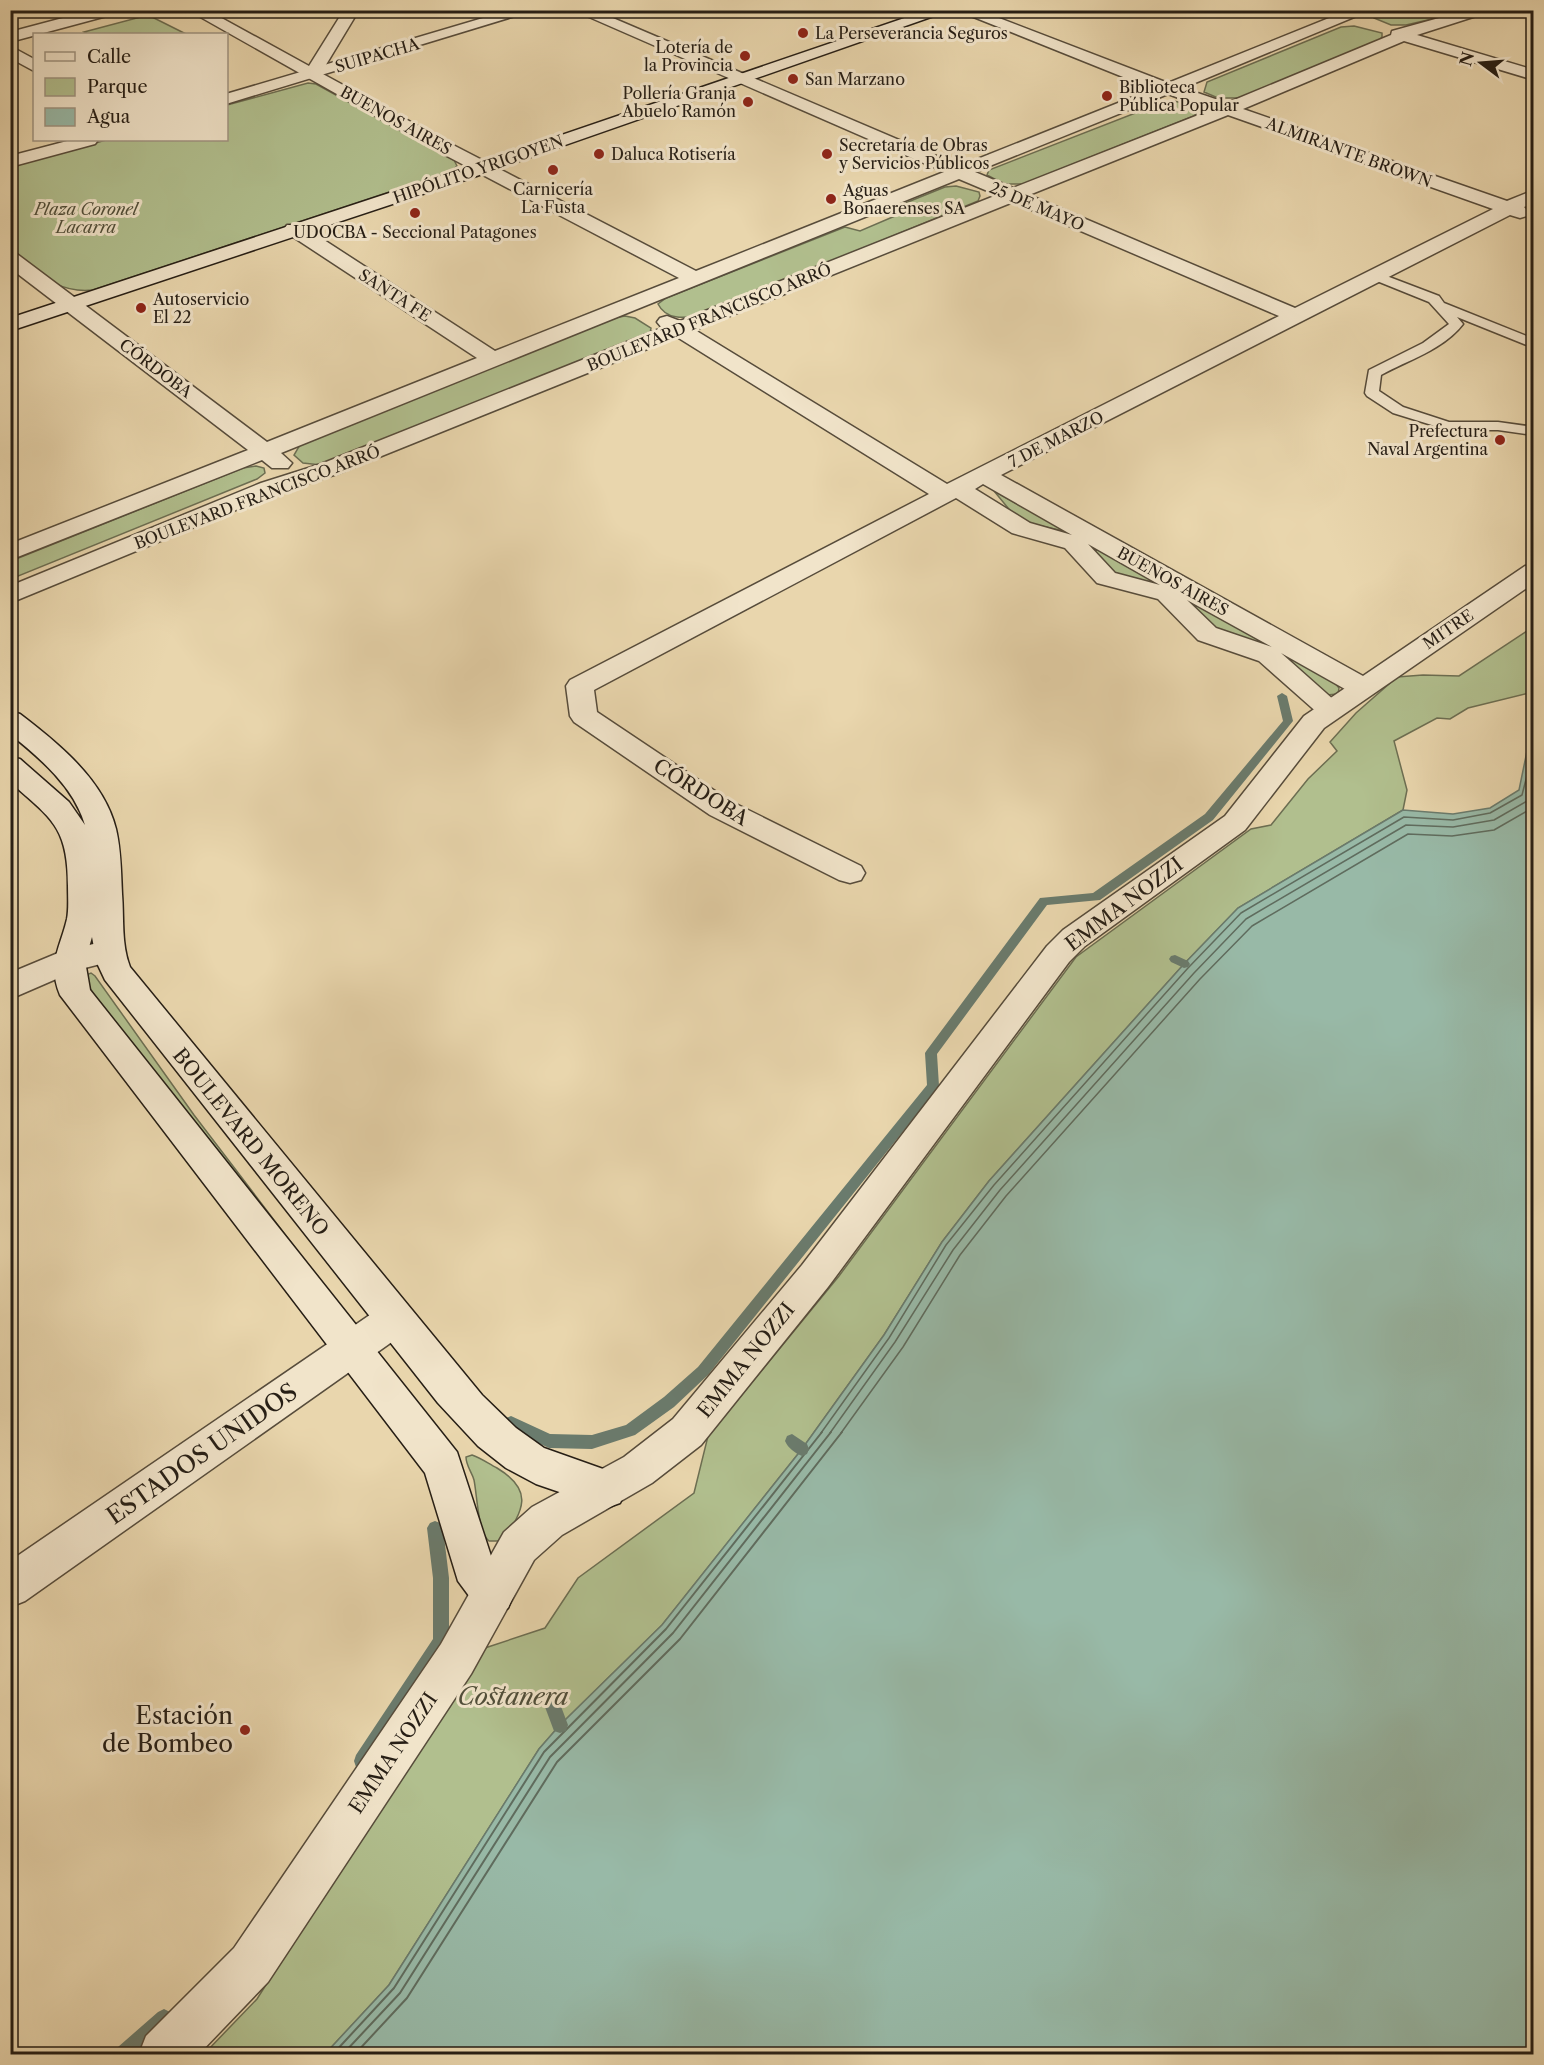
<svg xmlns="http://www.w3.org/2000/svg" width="1544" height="2065" font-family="'Libre Caslon Text',serif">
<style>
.green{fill:#b1bf8e;stroke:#6c6e52;stroke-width:1.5}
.water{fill:#98b9a7;stroke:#6a7b6d;stroke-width:1.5}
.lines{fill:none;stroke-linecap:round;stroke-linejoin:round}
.shore-far1{stroke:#5f6c5e;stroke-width:1.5}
.shore{stroke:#5f6c5e;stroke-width:2}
.stream{fill:#6a7b6d;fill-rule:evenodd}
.service-casing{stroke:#574c3b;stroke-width:3}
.minor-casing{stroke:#574c3b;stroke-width:3}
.tertiary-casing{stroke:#574c3b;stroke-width:3}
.secondary-casing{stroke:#261e15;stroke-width:3}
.service{fill:#f1e4ca;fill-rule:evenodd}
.minor{fill:#f1e4ca;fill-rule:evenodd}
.tertiary{fill:#f1e4ca;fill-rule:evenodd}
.secondary{fill:#f1e4ca;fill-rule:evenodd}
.poi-dot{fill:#8f2418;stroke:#f1e4ca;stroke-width:2}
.labels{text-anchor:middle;stroke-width:6;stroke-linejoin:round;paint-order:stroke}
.far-poi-label{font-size:16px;fill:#261e15;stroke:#f1e4ca;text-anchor:start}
.far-street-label{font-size:16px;fill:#261e15;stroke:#f1e4ca}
.far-park-label{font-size:16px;font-style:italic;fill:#504e39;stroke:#f1e4ca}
.street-label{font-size:20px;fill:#261e15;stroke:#f1e4ca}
.near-street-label{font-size:24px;fill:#261e15;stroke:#f1e4ca}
.near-park-label{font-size:24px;font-style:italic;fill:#504e39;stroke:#f1e4ca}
.near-poi-label{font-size:24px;fill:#261e15;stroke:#f1e4ca;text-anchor:end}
</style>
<rect width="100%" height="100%" fill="#e9d6ad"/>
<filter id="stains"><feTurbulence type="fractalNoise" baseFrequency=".00333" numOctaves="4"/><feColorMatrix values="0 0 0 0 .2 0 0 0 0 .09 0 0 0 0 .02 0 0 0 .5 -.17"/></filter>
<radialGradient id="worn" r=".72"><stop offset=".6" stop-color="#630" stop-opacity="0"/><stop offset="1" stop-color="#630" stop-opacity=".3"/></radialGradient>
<!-- green -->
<path class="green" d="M 1382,10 L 1445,10 L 1454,14 L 1406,25 L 1391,25 L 1374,18 L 1375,13 Z
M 148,15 L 186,34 L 88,34 L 84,32 Z
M 1354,26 L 1382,33 L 1382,37 L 1378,42 L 1239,98 L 1218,98 L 1204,92 L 1207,82 L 1341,27 Z
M 308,83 L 316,84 L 454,160 L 457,166 L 450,172 L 93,290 C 57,294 38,272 11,252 L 11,167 L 106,140 L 226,140 L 227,105 Z
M 1174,101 L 1198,107 L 1198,112 L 1194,116 L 1023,184 L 1004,184 L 987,175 L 989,170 L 1161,103 Z
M 956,186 L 979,192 L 980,196 L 978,201 L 698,316 C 684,318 666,320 658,304 L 666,298 L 845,227 L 860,231 L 895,216 L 888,210 L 945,187 Z
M 625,316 L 635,318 L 651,328 L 650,333 L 321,465 L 303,463 L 294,455 L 301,443 L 614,318 Z
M 256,466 L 264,468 L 265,473 L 257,479 L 11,579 L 11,561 L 243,468 Z
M 994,491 L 1068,532 L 1028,523 L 1013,514 Z
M 1087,543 L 1167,587 L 1115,574 Z
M 1181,596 L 1335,683 L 1339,688 L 1338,694 L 1326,695 L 1213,630 Z
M 1533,627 L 1533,692 L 1468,708 L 1450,719 L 1437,718 L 1394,741 L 1407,790 L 1403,810 L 1238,908 L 1184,964 L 989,1181 L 942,1242 L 884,1335 L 802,1449 L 662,1625 L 560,1725 L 539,1749 L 389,1985 L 325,2054 L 204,2054 L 257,1999 L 479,1650 L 545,1628 L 578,1578 L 694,1493 L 708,1436 L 839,1276 L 1076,957 L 1251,829 L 1271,825 L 1308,779 L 1337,751 L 1330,742 L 1356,713 L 1397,677 L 1423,675 L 1459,676 Z
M 91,973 L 95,976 L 194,1115 L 335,1300 L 97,1000 L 85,980 L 86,975 Z
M 472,1455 C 481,1458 489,1464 497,1468 C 535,1491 523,1510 503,1541 L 489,1541 C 478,1533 477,1494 474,1480 C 472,1472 466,1466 466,1457 Z"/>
<!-- water -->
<path class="water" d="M 1533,693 L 1533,2054 L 325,2054 L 389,1985 L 539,1749 L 560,1725 L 662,1625 L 802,1449 L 884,1335 L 942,1242 L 989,1181 L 1184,964 L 1238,908 L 1403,810 L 1453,814 L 1490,808 L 1519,790 L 1527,751 L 1527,701 Z"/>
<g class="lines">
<!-- shore-far1 -->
<path class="shore-far1" d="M 821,1433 L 889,1338 L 946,1245 L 994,1185 L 1188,968 L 1241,913 L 1404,817 L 1453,820 L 1490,813 L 1522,795 L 1533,752 L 1534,702
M 830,1433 L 895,1342 L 953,1250 L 1000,1190 L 1194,973 L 1246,919 L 1406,825 L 1453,827 L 1494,820 L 1527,801 L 1534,787
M 841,1433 L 903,1347 L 960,1255 L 1006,1196 L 1200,979 L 1252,926 L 1408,834 L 1452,836 L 1494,830 L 1534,807"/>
<!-- shore -->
<path class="shore" d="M 333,2054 L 394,1988 L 544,1752 L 666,1629 L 822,1432
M 343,2054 L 400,1993 L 550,1757 L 673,1633 L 831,1432
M 355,2054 L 407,1998 L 557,1762 L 680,1639 L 842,1432"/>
<!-- stream -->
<path class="stream" d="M 1282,693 L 1287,696 L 1293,721 L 1213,820 L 1100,900 L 1047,905 L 937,1054 L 939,1086 L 937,1089 L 708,1375 L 674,1407 L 635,1435 L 592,1449 L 549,1448 L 506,1428 L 504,1423 L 506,1418 L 511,1416 L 550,1434 L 592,1435 L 626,1425 L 664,1397 L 698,1367 L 927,1085 L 925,1053 L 927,1050 L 1040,898 L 1093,893 L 1205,814 L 1283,721 L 1277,696 Z
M 1175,955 L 1188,961 L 1190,964 L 1188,967 L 1184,968 L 1171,962 L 1169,959 L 1171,956 Z
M 792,1434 L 807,1444 L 809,1449 L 807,1454 L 802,1456 C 795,1453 788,1448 785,1441 L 787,1436 Z
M 435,1521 L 440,1523 L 443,1528 L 449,1578 L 449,1641 L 368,1767 L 362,1769 L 356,1767 L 354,1761 L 356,1755 L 433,1639 L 433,1578 L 427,1528 L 430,1523 Z
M 553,1699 L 559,1701 L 568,1725 L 566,1731 L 560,1733 L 554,1731 L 545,1707 L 547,1701 Z
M 164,2009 L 170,2012 L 173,2018 L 170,2024 L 138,2054 L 116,2054 L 118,2047 L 158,2012 Z"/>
<defs>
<path id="service" d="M 1376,272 L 1439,296 L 1444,303 L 1534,339 L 1534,348 L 1457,317 L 1463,324 C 1443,350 1408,360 1381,375 L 1379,391 L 1403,407 L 1449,422 L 1498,422 L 1534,427 L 1534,435 L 1498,430 L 1448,430 L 1393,413 L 1367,396 L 1365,393 L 1369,370 L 1423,343 L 1449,324 L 1429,302 L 1372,279 L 1372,273 Z"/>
<path id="minor" d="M 93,10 L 120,10 L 118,13 L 10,42 L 10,32 Z
M 188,10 L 207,10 L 309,66 L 344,10 L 359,10 L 321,73 L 455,146 L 696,271 L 944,172 L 573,10 L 594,10 L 960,166 L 1153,89 L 956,10 L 978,10 L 1168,83 L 1349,10 L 1371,10 L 1183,88 L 1227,103 L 1391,35 L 1392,31 L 1468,10 L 1495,10 L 1417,35 L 1534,70 L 1534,80 L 1404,41 L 1243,109 L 1507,201 L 1534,190 L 1534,203 L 1524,207 L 1529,212 L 1527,216 L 1520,218 L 1510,215 L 1001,475 L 1372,681 L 1376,687 L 1372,693 L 1362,695 L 1352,693 L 1281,653 L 1344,709 L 1340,715 L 1330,718 L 1320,715 L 1259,661 L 1198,640 L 1158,599 L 1097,583 L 1065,548 L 1012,533 L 956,498 L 594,690 L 597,712 L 730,801 L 861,866 L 865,873 L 861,880 L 850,883 L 839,880 L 710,815 L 574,722 L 570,716 L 566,686 L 570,680 L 929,494 L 677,337 L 337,474 L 277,493 L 10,603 L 10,586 L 261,483 L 321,464 L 662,328 L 657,322 L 660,318 L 667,316 L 680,321 L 997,195 L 959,179 L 281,453 L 292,463 L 288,468 L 272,468 L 262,460 L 10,560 L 10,544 L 248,450 L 10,268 L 10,252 L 17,254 L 267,442 L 477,358 L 287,233 L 284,229 L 287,225 L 301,225 L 495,351 L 679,278 L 443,154 ZM 1168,94 L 1211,110 L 1013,188 L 975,172 ZM 1228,115 L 1493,209 L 1295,308 L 1029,195 ZM 1013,202 L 1279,316 L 947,484 L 695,330 ZM 983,484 L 1072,535 L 1030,523 L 975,489 ZM 1088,544 L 1160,585 L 1115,573 ZM 1187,600 L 1272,647 L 1216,628 Z
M 10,46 L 34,59 L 34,71 L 10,58 Z
M 109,940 L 120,943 L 125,951 L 120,959 L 77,970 L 10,999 L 10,973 L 58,953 Z
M 393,1304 L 406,1308 L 412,1320 L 406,1332 L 25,1601 L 10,1607 L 10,1561 L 380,1308 Z"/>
<path id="tertiary" d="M 510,10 L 535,10 L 226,104 L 226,94 Z
M 71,140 L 98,140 L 95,144 L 10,167 L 10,156 Z
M 1534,564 L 1534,583 L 1324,728 L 1245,830 L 1085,946 L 1069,962 L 828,1287 L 701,1445 L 652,1483 L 562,1535 L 534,1560 L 471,1674 L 268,1982 L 199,2054 L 139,2054 L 146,2036 L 234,1948 L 441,1644 L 504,1532 L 532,1507 L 624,1457 L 673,1419 L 802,1265 L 1047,946 L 1063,930 L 1225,816 L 1304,716 L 1525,566 Z"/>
<path id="secondary" d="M 928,10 L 951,10 L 468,179 L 10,331 L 10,318 L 456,171 Z
M 10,711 L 20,714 C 58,743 104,780 116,829 C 121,850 121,872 122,894 C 124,918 121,944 130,967 L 482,1395 L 516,1428 L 544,1448 L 620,1475 L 626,1489 L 620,1503 L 606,1508 L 536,1484 L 506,1468 L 478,1446 L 438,1403 L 105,980 L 97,963 L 92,937 L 85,961 L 90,990 L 457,1452 L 491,1556 L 508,1578 L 514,1593 L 508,1608 L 493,1614 L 478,1608 L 458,1581 L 425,1473 L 60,995 C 47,963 60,949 67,919 C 69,909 68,897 68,886 C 68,827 52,819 10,782 L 10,757 L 20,759 L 69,802 L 85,825 C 74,787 40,758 10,734 Z"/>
</defs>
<!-- service casing -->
<use href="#service" class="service-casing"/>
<!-- minor casing -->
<use href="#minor" class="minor-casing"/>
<!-- tertiary casing -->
<use href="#tertiary" class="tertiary-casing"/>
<!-- secondary casing -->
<use href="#secondary" class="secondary-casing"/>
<!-- service -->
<use href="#service" class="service"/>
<!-- minor -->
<use href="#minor" class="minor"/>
<!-- tertiary -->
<use href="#tertiary" class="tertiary"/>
<!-- secondary -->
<use href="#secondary" class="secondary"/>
</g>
<!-- markers -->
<g class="poi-dot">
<circle cx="803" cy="33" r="6"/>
<circle cx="745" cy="56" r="6"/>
<circle cx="793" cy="79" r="6"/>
<circle cx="1107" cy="96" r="6"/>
<circle cx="748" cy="102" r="6"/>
<circle cx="599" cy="154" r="6"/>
<circle cx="827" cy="154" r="6"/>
<circle cx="553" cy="170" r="6"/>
<circle cx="831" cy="199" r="6"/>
<circle cx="415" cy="213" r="6"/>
<circle cx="141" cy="308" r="6"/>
<circle cx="1500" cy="440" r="6"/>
<circle cx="245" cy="1730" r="6"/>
</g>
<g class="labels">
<!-- far-poi labels -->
<g class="far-poi-label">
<text x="815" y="39">La Perseverancia Seguros</text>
<text x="733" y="53" text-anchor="end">Lotería de<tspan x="733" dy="18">la Provincia</tspan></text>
<text x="805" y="85">San Marzano</text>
<text x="1119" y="93">Biblioteca<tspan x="1119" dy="18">Pública Popular</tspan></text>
<text x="736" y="99" text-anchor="end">Pollería Granja<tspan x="736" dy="18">Abuelo Ramón</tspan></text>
<text x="839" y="151">Secretaría de Obras<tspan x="839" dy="18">y Servicios Públicos</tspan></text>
<text x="611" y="160">Daluca Rotisería</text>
<text x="553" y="195" text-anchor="middle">Carnicería<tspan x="553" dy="18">La Fusta</tspan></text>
<text x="843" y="196">Aguas<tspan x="843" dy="18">Bonaerenses SA</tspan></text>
<text x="415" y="238" text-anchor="middle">UDOCBA - Seccional Patagones</text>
<text x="153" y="305">Autoservicio<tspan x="153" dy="18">El 22</tspan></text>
<text x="1488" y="437" text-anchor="end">Prefectura<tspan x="1488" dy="18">Naval Argentina</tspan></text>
</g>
<!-- far-street labels -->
<g class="far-street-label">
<text transform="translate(377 55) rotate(-16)" y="6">SUIPACHA</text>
<text transform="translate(396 120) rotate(29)" y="6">BUENOS AIRES</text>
<text transform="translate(1349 152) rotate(20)" y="6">ALMIRANTE BROWN</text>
<text transform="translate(478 169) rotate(-19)" y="6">HIPÓLITO YRIGOYEN</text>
<text transform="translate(1037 206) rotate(23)" y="6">25 DE MAYO</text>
<text transform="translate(395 295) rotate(33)" y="6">SANTA FE</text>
<text transform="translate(709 317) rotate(-22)" y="6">BOULEVARD FRANCISCO ARRÓ</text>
<text transform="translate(156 368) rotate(37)" y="6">CÓRDOBA</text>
<text transform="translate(1056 439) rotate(-27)" y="6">7 DE MARZO</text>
<text transform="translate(257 497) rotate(-21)" y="6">BOULEVARD FRANCISCO ARRÓ</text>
<text transform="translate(1173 581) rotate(29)" y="6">BUENOS AIRES</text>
<text transform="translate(1448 629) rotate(-34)" y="6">MITRE</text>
</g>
<!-- far-park labels -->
<g class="far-park-label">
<text x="86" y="215">Plaza Coronel<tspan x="86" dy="18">Lacarra</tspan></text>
</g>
<!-- street labels -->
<g class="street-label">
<text transform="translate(701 792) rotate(32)" y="7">CÓRDOBA</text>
<text transform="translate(1124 904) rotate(-37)" y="7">EMMA NOZZI</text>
<text transform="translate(251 1142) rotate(51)" y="7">BOULEVARD MORENO</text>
<text transform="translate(746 1360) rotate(-51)" y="7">EMMA NOZZI</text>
<text transform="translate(393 1753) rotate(-56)" y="7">EMMA NOZZI</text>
</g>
<!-- near-street labels -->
<g class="near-street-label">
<text transform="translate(202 1454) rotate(-35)" y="8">ESTADOS UNIDOS</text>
</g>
<!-- near-park labels -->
<g class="near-park-label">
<text x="513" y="1705">Costanera</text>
</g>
<!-- near-poi labels -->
<g class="near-poi-label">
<text x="233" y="1724">Estación<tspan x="233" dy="28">de Bombeo</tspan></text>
</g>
</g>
<!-- margin -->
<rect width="1544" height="2065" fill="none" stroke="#e9d6ad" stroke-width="36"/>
<rect x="12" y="12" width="1520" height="2041" fill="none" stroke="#261e15" stroke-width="3"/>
<rect x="18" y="18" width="1508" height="2029" fill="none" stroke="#261e15" stroke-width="1.5"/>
<!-- legend -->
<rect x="33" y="33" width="195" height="108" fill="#f1e4ca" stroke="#a09582" stroke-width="1.5"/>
<rect x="45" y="52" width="30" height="9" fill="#f1e4ca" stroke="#a09582" stroke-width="1.5"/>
<text x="87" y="63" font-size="18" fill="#261e15">Calle</text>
<rect x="45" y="78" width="30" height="18" fill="#b1bf8e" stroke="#a09582" stroke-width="1.5"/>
<text x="87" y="93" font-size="18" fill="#261e15">Parque</text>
<rect x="45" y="108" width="30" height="18" fill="#98b9a7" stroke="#a09582" stroke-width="1.5"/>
<text x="87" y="123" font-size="18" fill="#261e15">Agua</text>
<!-- north arrow -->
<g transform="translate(1481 63) rotate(286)" stroke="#f1e4ca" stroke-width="4.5" paint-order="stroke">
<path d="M0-4.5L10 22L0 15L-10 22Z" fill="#261e15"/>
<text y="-9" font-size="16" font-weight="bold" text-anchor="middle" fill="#261e15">N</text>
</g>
<rect width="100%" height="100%" filter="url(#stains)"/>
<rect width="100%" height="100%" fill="url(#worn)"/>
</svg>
